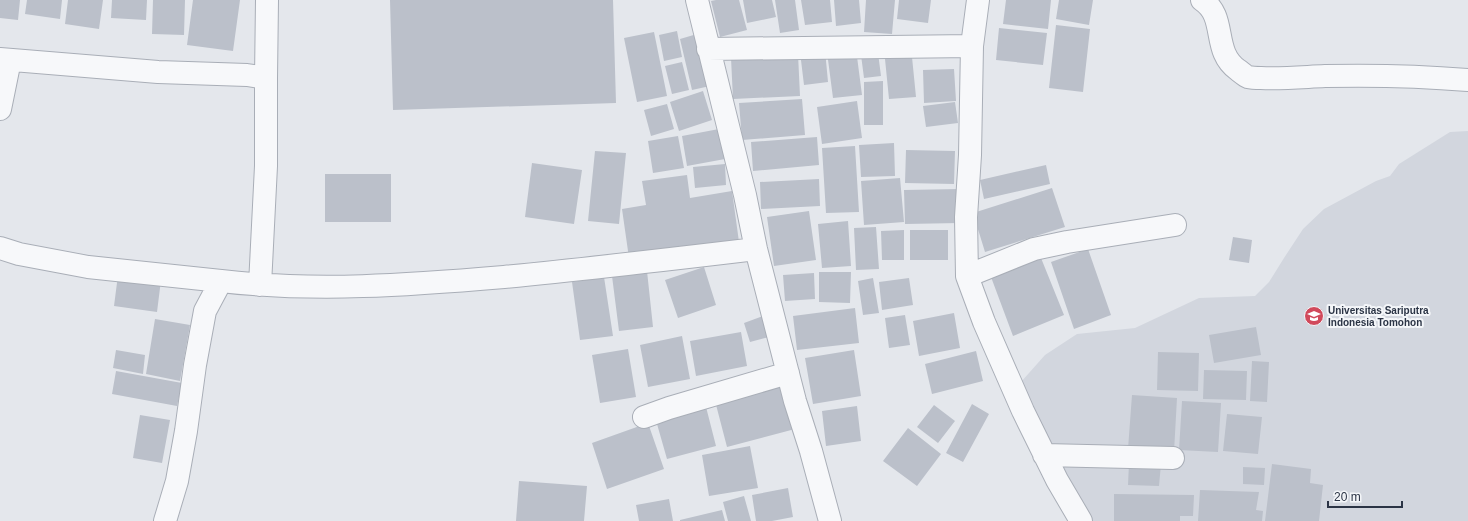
<svg xmlns="http://www.w3.org/2000/svg" width="1468" height="521" font-family="Helvetica,sans-serif">
<style>
.built{fill:#d2d6de}
.building{fill:#bbc0ca}
.lines{fill:none;stroke-linecap:round;stroke-linejoin:round}
.street-casing{stroke:#a9aeb7;stroke-width:24}
.street{stroke:#f7f8fa;stroke-width:22}
.labels{text-anchor:middle;stroke-width:4;stroke-linejoin:round;paint-order:stroke}
.poi-label{font-size:10px;font-weight:bold;fill:#2b3445;stroke:#f4f6f9;text-anchor:start}
</style>
<rect width="100%" height="100%" fill="#e4e7ec"/>
<!-- built -->
<path class="built" d="M 1468,131 L 1468,521 L 1088,521 L 1021,382 L 1045,355 L 1077,334 L 1135,328 L 1199,298 L 1255,296 L 1269,282 L 1284,258 L 1303,229 L 1324,209 L 1376,181 L 1390,176 L 1399,164 L 1450,132 Z"/>
<!-- building -->
<path class="building" d="M 0,0 L 20,0 L 18,20 L 0,18 Z
M 27,0 L 62,0 L 60,19 L 25,14 Z
M 68,0 L 103,0 L 99,29 L 65,24 Z
M 112,0 L 147,0 L 146,20 L 111,18 Z
M 153,0 L 185,0 L 184,35 L 152,34 Z
M 193,0 L 240,0 L 233,51 L 187,45 Z
M 390,0 L 613,0 L 616,103 L 393,110 Z
M 716,0 L 739,0 L 747,30 L 720,37 L 711,1 Z
M 743,0 L 772,0 L 776,17 L 747,23 Z
M 775,0 L 795,0 L 799,30 L 780,33 Z
M 801,0 L 830,0 L 832,22 L 805,25 Z
M 834,0 L 859,0 L 861,23 L 836,26 Z
M 866,0 L 895,0 L 892,34 L 864,32 Z
M 899,0 L 931,0 L 928,23 L 897,19 Z
M 1006,0 L 1051,0 L 1048,29 L 1003,24 Z
M 1059,0 L 1093,0 L 1089,25 L 1056,19 Z
M 1056,25 L 1090,29 L 1083,92 L 1049,88 Z
M 999,28 L 1047,33 L 1043,65 L 996,60 Z
M 677,31 L 682,57 L 664,61 L 659,35 Z
M 654,32 L 667,96 L 637,102 L 624,38 Z
M 697,34 L 710,86 L 692,90 L 680,39 Z
M 856,49 L 862,95 L 833,98 L 827,52 Z
M 825,50 L 828,82 L 804,85 L 800,52 Z
M 878,53 L 881,76 L 864,78 L 861,55 Z
M 798,54 L 800,96 L 733,99 L 731,58 Z
M 912,57 L 916,97 L 889,99 L 885,59 Z
M 682,62 L 689,90 L 672,94 L 665,66 Z
M 954,69 L 956,101 L 924,103 L 923,70 Z
M 883,81 L 883,125 L 864,125 L 864,82 Z
M 703,91 L 712,120 L 679,131 L 670,102 Z
M 802,99 L 805,135 L 742,140 L 739,103 Z
M 857,101 L 862,138 L 822,144 L 817,107 Z
M 955,102 L 958,123 L 926,127 L 923,106 Z
M 667,104 L 674,129 L 651,136 L 644,110 Z
M 719,129 L 725,159 L 687,166 L 682,136 Z
M 678,136 L 684,168 L 653,173 L 648,141 Z
M 817,137 L 819,165 L 753,171 L 751,142 Z
M 894,143 L 895,176 L 861,177 L 859,145 Z
M 855,146 L 859,212 L 826,213 L 822,148 Z
M 906,150 L 955,151 L 954,184 L 905,183 Z
M 595,151 L 626,153 L 619,224 L 588,221 Z
M 532,163 L 582,170 L 574,224 L 525,217 Z
M 725,164 L 726,185 L 695,188 L 693,167 Z
M 1046,165 L 1050,184 L 984,199 L 980,180 Z
M 325,174 L 391,174 L 391,222 L 325,222 Z
M 687,175 L 690,198 L 732,191 L 739,242 L 629,258 L 622,209 L 646,205 L 642,181 Z
M 900,178 L 904,222 L 864,225 L 861,181 Z
M 819,179 L 820,206 L 761,209 L 760,182 Z
M 1052,188 L 1065,227 L 985,252 L 973,213 Z
M 960,189 L 960,223 L 905,224 L 904,190 Z
M 809,211 L 816,260 L 774,266 L 767,217 Z
M 848,221 L 851,266 L 822,268 L 818,224 Z
M 876,227 L 879,269 L 856,270 L 854,228 Z
M 904,230 L 904,260 L 882,260 L 881,231 Z
M 910,230 L 948,230 L 948,260 L 910,260 Z
M 1233,237 L 1252,240 L 1249,263 L 1229,260 Z
M 1088,249 L 1111,315 L 1074,329 L 1051,262 Z
M 1041,258 L 1064,315 L 1013,336 L 991,277 Z
M 704,267 L 716,305 L 678,318 L 665,280 Z
M 647,271 L 653,327 L 619,331 L 612,276 Z
M 819,272 L 851,272 L 850,303 L 819,302 Z
M 814,273 L 815,299 L 785,301 L 783,275 Z
M 118,275 L 161,280 L 157,312 L 114,306 Z
M 604,277 L 613,336 L 580,340 L 572,282 Z
M 873,278 L 879,313 L 863,315 L 858,281 Z
M 909,278 L 913,305 L 882,310 L 879,282 Z
M 855,308 L 859,343 L 797,350 L 793,316 Z
M 954,313 L 960,348 L 919,356 L 913,321 Z
M 905,315 L 910,345 L 889,348 L 885,318 Z
M 763,316 L 769,337 L 750,342 L 744,323 Z
M 155,319 L 190,325 L 180,381 L 146,374 Z
M 1256,327 L 1261,355 L 1214,363 L 1209,335 Z
M 741,332 L 747,366 L 696,376 L 690,341 Z
M 682,336 L 690,379 L 648,387 L 640,345 Z
M 628,349 L 636,397 L 600,403 L 592,355 Z
M 116,350 L 145,355 L 143,374 L 113,368 Z
M 854,350 L 861,396 L 813,404 L 805,358 Z
M 976,351 L 983,381 L 932,394 L 925,364 Z
M 1158,352 L 1199,353 L 1198,391 L 1157,390 Z
M 1252,361 L 1269,362 L 1267,402 L 1250,401 Z
M 1204,370 L 1247,371 L 1246,400 L 1203,399 Z
M 116,371 L 182,383 L 177,406 L 112,394 Z
M 782,379 L 795,429 L 727,447 L 714,397 Z
M 1132,395 L 1177,398 L 1174,452 L 1128,449 Z
M 1182,401 L 1221,403 L 1218,452 L 1179,450 Z
M 705,403 L 716,446 L 667,459 L 655,417 Z
M 972,404 L 989,414 L 963,462 L 946,453 Z
M 934,405 L 955,421 L 938,443 L 917,427 Z
M 857,406 L 861,441 L 826,446 L 822,411 Z
M 1227,414 L 1262,417 L 1258,454 L 1223,451 Z
M 140,415 L 170,420 L 162,463 L 133,458 Z
M 648,423 L 664,469 L 607,489 L 592,443 Z
M 908,428 L 941,454 L 917,486 L 883,461 Z
M 750,446 L 758,488 L 709,496 L 702,455 Z
M 1129,463 L 1161,464 L 1159,486 L 1128,485 Z
M 1272,464 L 1311,469 L 1310,483 L 1323,485 L 1319,521 L 1265,521 Z
M 1243,467 L 1265,468 L 1264,485 L 1243,484 Z
M 519,481 L 587,486 L 584,521 L 516,521 Z
M 788,488 L 793,517 L 772,521 L 756,521 L 752,495 Z
M 1200,490 L 1259,492 L 1256,510 L 1263,511 L 1262,521 L 1198,521 Z
M 1114,494 L 1194,495 L 1193,516 L 1180,516 L 1180,521 L 1114,521 Z
M 744,496 L 751,521 L 728,521 L 723,502 Z
M 669,499 L 673,521 L 639,521 L 636,505 Z
M 722,510 L 725,521 L 680,521 L 680,520 Z"/>
<g class="lines">
<defs>
<path id="street" d="M 697,0 L 745,195 L 756,249 L 795,401 L 811,451 L 830,521
M 978,0 L 972,46 L 970,155 L 966,217 L 967,276 L 984,322 L 1023,411 L 1057,480 L 1081,521
M 1202,0 C 1228,17 1211,51 1238,70 C 1241,72 1245,76 1248,77 C 1252,78 1257,78 1261,78 C 1282,79 1303,77 1325,76 C 1372,75 1420,76 1468,80
M 708,49 L 972,46
M 0,59 L 158,72 L 247,75 L 266,78 L 267,0
M 0,109 L 10,60
M 0,248 L 19,254 L 88,267 L 221,281
M 967,276 L 1034,249 L 1067,242 L 1175,225
M 260,285 L 266,166 L 266,78
M 644,417 L 669,408 L 788,373
M 1044,455 L 1173,458
M 165,521 L 177,481 L 186,431 L 195,365 L 205,311 L 221,281 C 315,292 410,285 504,277 C 588,269 672,259 756,249"/>
</defs>
<!-- street casing -->
<use href="#street" class="street-casing"/>
<!-- street -->
<use href="#street" class="street"/>
</g>
<!-- icons -->
<defs>
<symbol id="university-disc" viewBox="-11 -11 22 22"><circle r="9.5" fill="#d1495b" stroke="#f4f6f9"/><path d="M0-5L7-2L0 1L-7-2ZM-4 1L0 2.5L4 1V4Q0 6-4 4Z" fill="#fff"/></symbol>
</defs>
<g fill-rule="evenodd">
<use href="#university-disc" x="1303" y="305" width="22" height="22"/>
</g>
<g class="labels">
<!-- poi labels -->
<g class="poi-label">
<text x="1328" y="314">Universitas Sariputra<tspan x="1328" dy="12">Indonesia Tomohon</tspan></text>
</g>
</g>
<!-- scale -->
<path d="M1328 501v6h74v-6" fill="none" stroke="#2b3445" stroke-width="2"/>
<text x="1334" y="501" font-size="12" fill="#2b3445" stroke="#f4f6f9" stroke-width="3" paint-order="stroke">20 m</text>
</svg>
